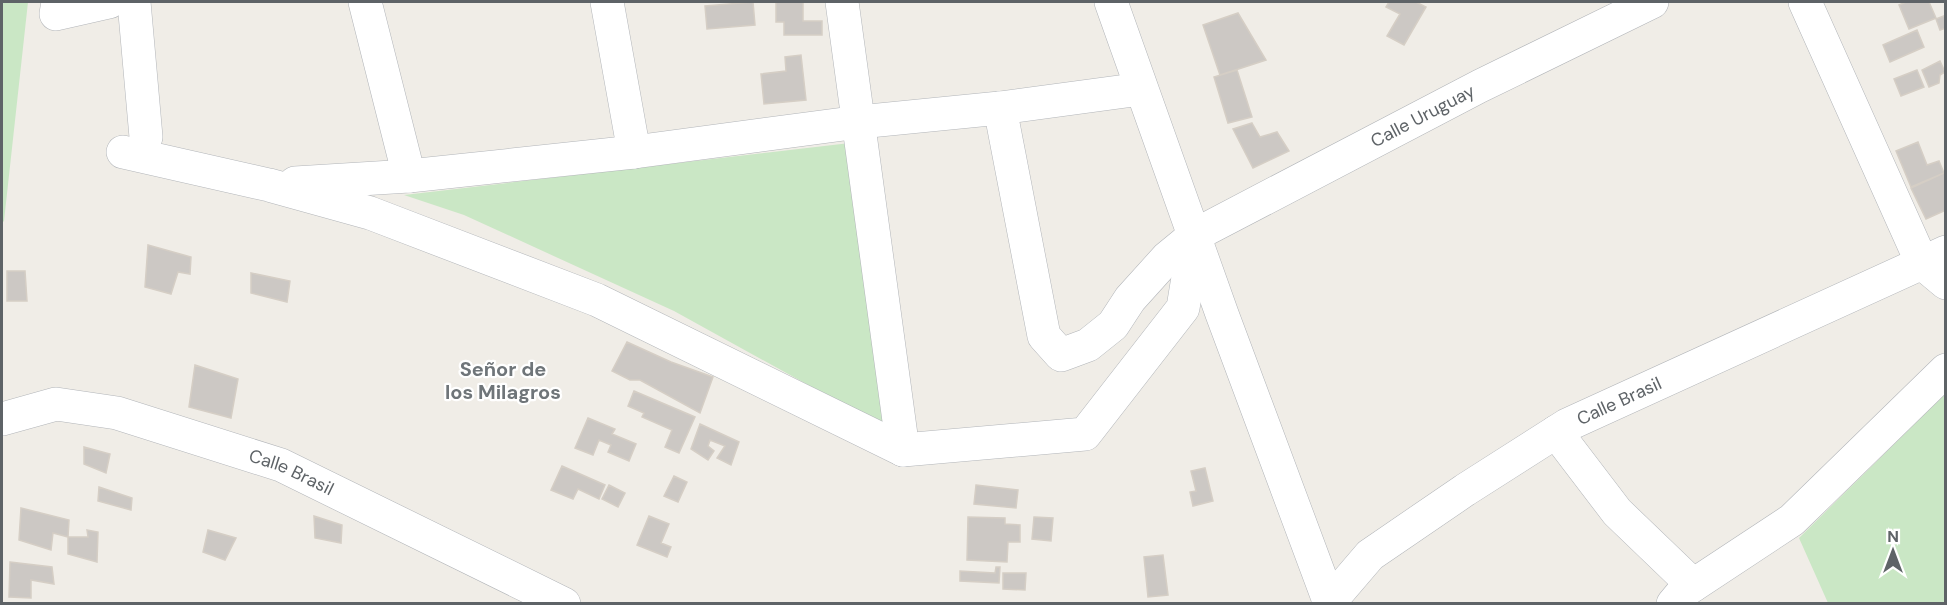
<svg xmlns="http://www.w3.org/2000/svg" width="1947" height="605" font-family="'DM Sans',sans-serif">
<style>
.green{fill:#cae7c5}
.building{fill:#ccc8c4;stroke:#d5cec5;stroke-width:1.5}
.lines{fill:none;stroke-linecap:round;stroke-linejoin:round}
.minor-casing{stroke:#b2b5b9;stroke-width:34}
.minor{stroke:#fff;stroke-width:33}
.labels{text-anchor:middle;stroke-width:4.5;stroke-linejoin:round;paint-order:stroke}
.street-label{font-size:18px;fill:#5e6367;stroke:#fff}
.neighbourhood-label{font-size:20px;font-weight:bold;fill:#6f7579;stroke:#fff}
</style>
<rect width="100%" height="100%" fill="#f0ede7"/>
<!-- green -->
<path class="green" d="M 2,2 L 28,2 L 4,221 L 2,223 Z
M 850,143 L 886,428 L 674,311 L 464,215 L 404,195 Z
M 1945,394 L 1945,603 L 1828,603 L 1799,538 Z"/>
<!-- building -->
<path class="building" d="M 753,2 L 755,25 L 707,29 L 705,6 Z
M 776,2 L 803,2 L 803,21 L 822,21 L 822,35 L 784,35 L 784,22 L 776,22 Z
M 1389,2 L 1416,2 L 1426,7 L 1404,45 L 1387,36 L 1400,14 L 1386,7 Z
M 1906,2 L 1929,2 L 1936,18 L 1909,29 L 1899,5 Z
M 1238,13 L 1266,60 L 1220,75 L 1203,25 Z
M 1946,15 L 1946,28 L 1940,30 L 1936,19 Z
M 1917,30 L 1924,47 L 1890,62 L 1883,45 Z
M 801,55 L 806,100 L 764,104 L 761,74 L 786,71 L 785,57 Z
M 1940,61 L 1945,72 L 1940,75 L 1939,83 L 1929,87 L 1922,70 Z
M 1237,70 L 1252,117 L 1228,123 L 1214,77 Z
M 1917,70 L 1924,87 L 1901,96 L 1894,79 Z
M 1252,123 L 1260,137 L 1277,132 L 1289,151 L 1253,168 L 1233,129 Z
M 1918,142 L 1927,165 L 1939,161 L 1944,173 L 1911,187 L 1896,151 Z
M 1946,172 L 1946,210 L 1926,219 L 1911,188 Z
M 148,245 L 191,257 L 190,274 L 178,272 L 171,294 L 145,287 Z
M 7,271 L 25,271 L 27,301 L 7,301 Z
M 251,273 L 290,281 L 287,302 L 251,293 Z
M 627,342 L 671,362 L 713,377 L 700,413 L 640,380 L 630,380 L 612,371 Z
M 195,365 L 238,379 L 231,418 L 189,407 Z
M 634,391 L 695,417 L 679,453 L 665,447 L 672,430 L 642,417 L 644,413 L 628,406 Z
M 588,418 L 615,429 L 612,434 L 636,444 L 629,461 L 608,452 L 611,445 L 599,440 L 593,455 L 575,448 Z
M 700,424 L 739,442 L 731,465 L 717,458 L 725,446 L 710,440 L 708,446 L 714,451 L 708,460 L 691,449 Z
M 84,447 L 110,454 L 106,473 L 84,464 Z
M 562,466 L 605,485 L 599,499 L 578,489 L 573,499 L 551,490 Z
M 1205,468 L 1213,501 L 1193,506 L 1190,492 L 1196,491 L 1191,471 Z
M 674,476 L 687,482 L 678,502 L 664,496 Z
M 609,485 L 625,493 L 618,507 L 602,499 Z
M 976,485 L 1018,490 L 1016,508 L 974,504 Z
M 99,487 L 132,498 L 131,510 L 98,501 Z
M 21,508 L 69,520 L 68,537 L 53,533 L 51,550 L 19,540 Z
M 314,516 L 342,525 L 341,543 L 315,538 Z
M 649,516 L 669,524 L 661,543 L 671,547 L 667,557 L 637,545 Z
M 968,517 L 1005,518 L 1005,524 L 1020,525 L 1020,542 L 1008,542 L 1007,562 L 967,560 Z
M 1034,517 L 1053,518 L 1051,541 L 1032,539 Z
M 87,530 L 98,532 L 97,562 L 68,554 L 68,537 L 88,537 Z
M 208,530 L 236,538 L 225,560 L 203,552 Z
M 1163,555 L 1168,595 L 1148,597 L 1144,557 Z
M 10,562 L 52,567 L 54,584 L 31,580 L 31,598 L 9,597 Z
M 996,567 L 1000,567 L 999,583 L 960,581 L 960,571 L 995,573 Z
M 1003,573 L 1026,573 L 1025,590 L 1003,589 Z"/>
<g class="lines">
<defs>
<g id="minor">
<path d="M 58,2 L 56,14 L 109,2"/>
<path d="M 134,2 L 146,137"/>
<path d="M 365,2 L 409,176"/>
<path d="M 607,2 L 634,152"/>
<path d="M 842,2 L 903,450"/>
<path d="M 1111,2 L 1222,314 L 1329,601"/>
<path d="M 1805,2 L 1922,263 L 1946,283"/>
<path id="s1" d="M 1000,108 L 1044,336 L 1061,355 L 1088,345 L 1113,325 L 1130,299 L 1167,258 L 1195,235 L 1480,86 L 1652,2"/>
<path d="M 123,152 L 269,185 L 370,213 L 597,300 L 903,450 L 1085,434 L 1183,308 L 1195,235"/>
<path d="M 295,183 L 409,176 L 634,152 L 859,122 L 1000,108 L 1141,89"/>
<path id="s2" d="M 2,419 L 56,404 L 117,413 L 281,465 L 564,604"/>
<path d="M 1556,432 L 1617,512 L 1693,585"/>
<path id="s3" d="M 1328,604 L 1370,555 L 1465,490 L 1567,425 L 1946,252"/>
<path d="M 1673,604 L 1683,592 L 1792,520 L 1946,370"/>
</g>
</defs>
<!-- minor casing -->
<use href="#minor" class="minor-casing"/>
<!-- minor -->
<use href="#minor" class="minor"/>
</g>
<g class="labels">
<!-- street labels -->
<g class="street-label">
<text dy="6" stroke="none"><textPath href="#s1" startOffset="698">Calle Uruguay</textPath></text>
<text dy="6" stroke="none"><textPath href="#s3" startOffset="358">Calle Brasil</textPath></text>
<text dy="6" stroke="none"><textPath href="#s2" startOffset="302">Calle Brasil</textPath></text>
</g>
<!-- neighbourhood labels -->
<g class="neighbourhood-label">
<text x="503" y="376">Señor de<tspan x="503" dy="23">los Milagros</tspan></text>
</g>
</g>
<!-- border -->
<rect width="1947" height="605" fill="none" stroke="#5e6367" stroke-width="6"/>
<!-- north arrow -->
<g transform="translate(1893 551)" stroke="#ffffff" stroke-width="4.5" paint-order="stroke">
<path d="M0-4.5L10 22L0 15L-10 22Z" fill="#5e6367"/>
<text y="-9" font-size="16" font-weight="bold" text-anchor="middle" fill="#5e6367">N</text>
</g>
</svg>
